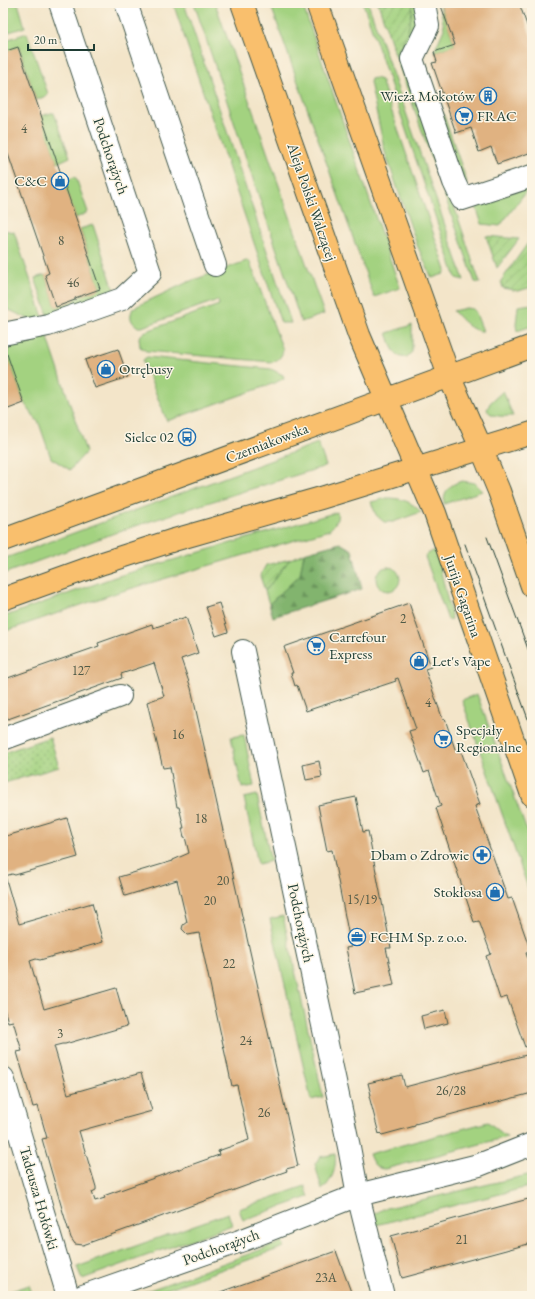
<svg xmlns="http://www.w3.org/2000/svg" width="535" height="1299" font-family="'EB Garamond',serif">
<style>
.grass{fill:#a3d280;stroke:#61885a}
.forest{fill:url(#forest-firs);stroke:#507851}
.park{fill:url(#park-dots);stroke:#61885a}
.garden{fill:url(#garden-furrows);stroke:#61885a}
.building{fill:#e0b281}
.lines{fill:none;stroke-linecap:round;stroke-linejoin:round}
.minor-casing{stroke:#3f564a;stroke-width:24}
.major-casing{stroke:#3f564a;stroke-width:24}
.minor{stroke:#fff;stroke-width:22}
.major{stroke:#f9bf6d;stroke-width:22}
.tram{stroke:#1f3d34;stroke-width:1}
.labels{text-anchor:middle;stroke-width:3;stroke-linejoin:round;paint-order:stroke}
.number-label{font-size:13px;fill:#4f5a47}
.poi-label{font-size:15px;fill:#1f3d34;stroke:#fcf5e5;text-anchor:start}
.street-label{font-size:15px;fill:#1f3d34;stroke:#fcf5e5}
</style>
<defs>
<pattern id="forest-firs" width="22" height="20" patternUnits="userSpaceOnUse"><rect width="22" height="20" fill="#82b46e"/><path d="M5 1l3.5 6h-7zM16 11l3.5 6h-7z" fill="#6a945b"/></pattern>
<pattern id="park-dots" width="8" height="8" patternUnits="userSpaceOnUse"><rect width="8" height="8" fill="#a3d280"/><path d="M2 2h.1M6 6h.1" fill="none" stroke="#84ac6a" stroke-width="1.8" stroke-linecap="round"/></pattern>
<pattern id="garden-furrows" width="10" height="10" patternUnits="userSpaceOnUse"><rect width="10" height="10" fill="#a3d280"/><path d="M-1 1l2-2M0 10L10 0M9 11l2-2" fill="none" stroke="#84ac6a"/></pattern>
</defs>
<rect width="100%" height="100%" fill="#fcf5e5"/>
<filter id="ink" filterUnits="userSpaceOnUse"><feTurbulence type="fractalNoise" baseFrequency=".025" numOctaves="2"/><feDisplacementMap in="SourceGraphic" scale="8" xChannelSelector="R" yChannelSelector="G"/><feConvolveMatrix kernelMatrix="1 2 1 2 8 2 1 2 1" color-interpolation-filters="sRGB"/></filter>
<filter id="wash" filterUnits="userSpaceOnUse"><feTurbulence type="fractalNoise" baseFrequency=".012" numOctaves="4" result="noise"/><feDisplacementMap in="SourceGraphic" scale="16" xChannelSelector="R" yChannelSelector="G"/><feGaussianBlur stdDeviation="0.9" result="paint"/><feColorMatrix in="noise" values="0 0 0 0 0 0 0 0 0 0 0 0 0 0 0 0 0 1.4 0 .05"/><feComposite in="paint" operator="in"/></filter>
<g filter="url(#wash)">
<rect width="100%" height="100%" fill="#f3e5c9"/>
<!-- grass -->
<path class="grass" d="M 3,3 L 18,3 L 25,27 L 3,34 Z
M 173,3 L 184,3 L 291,323 L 281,323 Z
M 194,3 L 215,3 L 324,314 L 301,322 Z
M 270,3 L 302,3 L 400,288 L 374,297 Z
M 363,3 L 368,3 L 464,280 L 456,278 Z
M 413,3 L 418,3 L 420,16 L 409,52 L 438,115 L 443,113 L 467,182 L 451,197 L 480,283 L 475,282 L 395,54 C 407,40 411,21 413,3 Z
M 440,3 L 455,45 L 434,52 L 444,29 Z
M 27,33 L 48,94 L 46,96 L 36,100 L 19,47 L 3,52 L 3,41 Z
M 375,78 L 381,80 L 446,270 L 444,274 L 432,278 L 417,245 L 385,152 L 370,82 L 371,79 Z
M 51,113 L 54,113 L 70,157 L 57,163 L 41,116 Z
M 74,177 L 76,178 L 88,212 L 76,218 L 63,182 Z
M 530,186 L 500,226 L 482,224 L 475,204 Z
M 93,225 L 115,293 L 49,318 L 35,278 L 45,275 L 56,307 L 75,300 L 75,298 L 100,289 L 80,229 Z
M 3,230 L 14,232 L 45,323 L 39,324 L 3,307 Z
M 249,260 L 283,350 C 282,356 279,360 272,362 L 146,351 L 140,347 L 139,337 L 144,332 L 219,305 L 218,300 L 142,327 L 138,327 C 130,321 129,317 133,308 L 188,282 Z
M 532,304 L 532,326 L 517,331 L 516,325 L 518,306 Z
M 466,308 L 473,309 L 475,311 L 483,331 C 471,332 461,319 453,311 Z
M 412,325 L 412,352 L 407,357 C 393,360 391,342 387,333 Z
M 47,335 L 86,452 L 70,470 L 51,458 L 39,423 L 24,403 L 7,354 L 11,341 Z
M 147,357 L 271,369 L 283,375 L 284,378 L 275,383 L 167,421 L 143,361 L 144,359 Z
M 503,391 L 513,416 C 504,416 492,418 487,410 L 490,403 Z
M 318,443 L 326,466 L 238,493 L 120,531 L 3,574 L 3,559 Z
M 462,481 L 475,483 L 482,491 L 444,504 C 443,491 450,484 462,481 Z
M 387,498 C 401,498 411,501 421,512 L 393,522 L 384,522 L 376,515 L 371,502 Z
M 337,512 C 339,519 334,526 329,530 L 116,593 L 3,632 L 3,617 L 115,577 Z
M 436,550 L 452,619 L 448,620 L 425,557 L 428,553 Z
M 304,553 L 300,575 L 269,604 L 265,591 L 290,559 Z
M376 579a12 12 0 1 1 24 0a12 12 0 1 1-24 0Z
M 477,694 L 532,845 L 532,899 L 462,700 Z
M 244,735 L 254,786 L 242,788 L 231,737 Z
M 257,795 L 271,861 L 258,864 L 244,798 Z
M 283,916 L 323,1097 L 311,1100 L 270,919 Z
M 488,1122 L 507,1137 L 385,1169 C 375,1169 372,1162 369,1154 Z
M 335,1154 C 337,1168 332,1181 322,1190 L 315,1164 L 320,1157 Z
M 532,1174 L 532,1186 L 372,1226 L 373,1215 L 383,1209 Z
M 305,1186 L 309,1197 L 243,1220 L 239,1209 Z
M 228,1213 L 232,1225 L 82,1279 L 77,1267 Z
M 282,1242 L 284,1247 L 148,1296 L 133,1296 Z
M 29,1285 L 33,1296 L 3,1296 L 3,1294 Z"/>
<!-- forest -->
<path class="forest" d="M 340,543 L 352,550 L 362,589 L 273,617 L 269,604 L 300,575 L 304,553 Z"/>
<!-- park -->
<path class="park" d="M 50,737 L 59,767 L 4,783 L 3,753 Z"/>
<!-- garden -->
<path class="garden" d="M 378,3 L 413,3 C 411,21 407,40 395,54 Z
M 486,236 L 519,239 L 497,268 Z
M 530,240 L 532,241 L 532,287 L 518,291 L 503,288 L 501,281 Z
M 290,559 L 265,591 L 260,576 L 266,565 Z"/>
<g id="blocks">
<!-- building -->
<path class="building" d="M 440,3 L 519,3 L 532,39 L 532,152 L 497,164 L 491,147 L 479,152 L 471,128 L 456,133 L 432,63 L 437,62 L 434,52 L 455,45 Z
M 18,47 L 100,289 L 75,298 L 75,300 L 56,307 L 45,275 L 49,273 L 8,154 L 6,154 L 3,147 L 3,52 Z
M 118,349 L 128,377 L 95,388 L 85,360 Z
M 7,354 L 24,403 L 3,411 L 3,355 Z
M 219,603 L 228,632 L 216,636 L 206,607 Z
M 409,603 L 431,667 L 425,669 L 443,720 L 445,719 L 456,752 L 461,751 L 480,804 L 475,806 L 508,899 L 512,898 L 531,952 L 526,953 L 532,971 L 532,1093 L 415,1124 L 415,1126 L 382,1135 L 380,1133 L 379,1134 L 369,1096 L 371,1095 L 368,1083 L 402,1075 L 405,1087 L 530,1054 L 527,1046 L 525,1047 L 507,997 L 500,999 L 486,956 L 491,954 L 479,921 L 474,922 L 436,808 L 441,806 L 429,771 L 424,773 L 409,731 L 416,729 L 398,678 L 395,679 L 396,681 L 306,711 L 297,685 L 295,686 L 291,673 L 293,673 L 284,647 Z
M 186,617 L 198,653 L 181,659 L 191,688 L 298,1166 L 286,1169 L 287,1171 L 226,1193 L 83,1245 L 75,1244 L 71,1238 L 63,1212 L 42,1139 L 47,1138 L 38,1106 L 33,1107 L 17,1052 L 22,1051 L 13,1021 L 8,1022 L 3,1005 L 3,837 L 67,818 L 78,857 L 15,875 L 12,874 L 5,876 L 19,924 L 92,903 L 103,942 L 40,960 L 36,959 L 30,961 L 44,1009 L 116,988 L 127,1026 L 65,1044 L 62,1044 L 54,1046 L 68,1094 L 141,1073 L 152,1111 L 79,1131 L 96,1187 L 96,1190 L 92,1192 L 95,1201 L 105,1198 L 104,1196 L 106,1195 L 219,1155 L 218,1151 L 249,1140 L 237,1085 L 232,1086 L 199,933 L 188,935 L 182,929 L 183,925 L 187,922 L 177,880 L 125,896 L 119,877 L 173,861 L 173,860 L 189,853 L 185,837 L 184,837 L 182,828 L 184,828 L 179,807 L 177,807 L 170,767 L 163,768 L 147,702 L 164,696 L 154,663 L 121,674 L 122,678 L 8,719 L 6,715 L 3,716 L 3,675 L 4,675 L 5,679 L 99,646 L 98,643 L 152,624 L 153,628 Z
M 319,761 L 322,777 L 306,780 L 303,765 Z
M 356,797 L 363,832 L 368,831 L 391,948 L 386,948 L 394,985 L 355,993 L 346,948 L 351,947 L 332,850 L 327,851 L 318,805 Z
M 445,1010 L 448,1023 L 424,1029 L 421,1016 Z
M 532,1198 L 532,1243 L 402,1278 L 391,1236 Z
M 336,1251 L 351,1292 L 338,1296 L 209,1296 Z"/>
</g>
</g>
<g filter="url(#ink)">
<use href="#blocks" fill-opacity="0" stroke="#3f564a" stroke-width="1"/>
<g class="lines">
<defs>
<path id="minor" d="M 126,3 L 215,265
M 424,3 L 428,26 L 412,59 L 454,182 L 462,199 L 532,176
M 3,334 L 48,325 L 122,299 L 150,273 L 60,3
M 243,651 L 349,1147 L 358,1195 L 383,1296
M 3,739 L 120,696
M 3,1078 L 68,1296
M 83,1296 L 243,1240 L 358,1195 L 479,1165 L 532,1144"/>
<path id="major" d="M 242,3 L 359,335 L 435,513 L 532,795
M 317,3 L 449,376 L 482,450 L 499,491 L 532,586
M 3,540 L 532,346
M 3,599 L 103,563 L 174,540 L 321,498 L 532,433"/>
</defs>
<!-- minor casing -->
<use href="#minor" class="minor-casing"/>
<!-- major casing -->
<use href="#major" class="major-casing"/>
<!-- minor -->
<use href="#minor" class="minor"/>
<!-- major -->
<use href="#major" class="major"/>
<!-- tram -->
<path class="tram" d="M 487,537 L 532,660
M 465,544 L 532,730"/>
</g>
</g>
<!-- icons -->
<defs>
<symbol id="building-ring" viewBox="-11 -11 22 22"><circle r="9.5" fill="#fcf5e5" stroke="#1f6fb2" stroke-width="1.5"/><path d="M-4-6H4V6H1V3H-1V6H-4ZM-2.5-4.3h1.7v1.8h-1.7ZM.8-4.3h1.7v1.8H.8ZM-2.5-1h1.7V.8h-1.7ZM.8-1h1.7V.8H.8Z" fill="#1f6fb2"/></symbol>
<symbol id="supermarket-ring" viewBox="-11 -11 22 22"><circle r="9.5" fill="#fcf5e5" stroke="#1f6fb2" stroke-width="1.5"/><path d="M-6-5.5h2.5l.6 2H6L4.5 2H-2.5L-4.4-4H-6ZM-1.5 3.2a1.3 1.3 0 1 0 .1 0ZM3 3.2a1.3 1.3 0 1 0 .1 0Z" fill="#1f6fb2"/></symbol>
<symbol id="shop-ring" viewBox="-11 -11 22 22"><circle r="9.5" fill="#fcf5e5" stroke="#1f6fb2" stroke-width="1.5"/><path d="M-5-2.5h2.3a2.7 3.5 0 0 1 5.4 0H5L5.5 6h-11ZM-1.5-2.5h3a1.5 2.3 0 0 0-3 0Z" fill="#1f6fb2"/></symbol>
<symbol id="bus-ring" viewBox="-11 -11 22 22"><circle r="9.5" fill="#fcf5e5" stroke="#1f6fb2" stroke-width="1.5"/><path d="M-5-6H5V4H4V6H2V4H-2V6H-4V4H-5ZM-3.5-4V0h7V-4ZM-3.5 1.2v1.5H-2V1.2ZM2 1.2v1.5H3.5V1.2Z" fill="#1f6fb2"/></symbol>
<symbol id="pharmacy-ring" viewBox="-11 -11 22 22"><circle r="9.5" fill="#fcf5e5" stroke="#1f6fb2" stroke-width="1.5"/><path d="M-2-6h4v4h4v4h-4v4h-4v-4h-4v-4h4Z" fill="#1f6fb2"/></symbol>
<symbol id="office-ring" viewBox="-11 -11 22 22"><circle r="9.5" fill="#fcf5e5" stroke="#1f6fb2" stroke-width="1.5"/><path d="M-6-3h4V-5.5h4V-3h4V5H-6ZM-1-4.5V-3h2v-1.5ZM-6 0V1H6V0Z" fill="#1f6fb2"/></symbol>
</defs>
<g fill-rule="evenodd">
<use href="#building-ring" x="478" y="86" width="20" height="20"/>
<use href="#supermarket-ring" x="454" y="106" width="20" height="20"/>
<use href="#shop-ring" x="50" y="171" width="20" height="20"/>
<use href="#shop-ring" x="96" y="359" width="20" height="20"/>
<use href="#bus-ring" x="177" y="427" width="20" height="20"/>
<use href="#supermarket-ring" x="306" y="636" width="20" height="20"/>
<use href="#shop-ring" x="409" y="651" width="20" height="20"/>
<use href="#supermarket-ring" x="433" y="729" width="20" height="20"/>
<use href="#pharmacy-ring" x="472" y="845" width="20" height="20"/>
<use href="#shop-ring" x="485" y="882" width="20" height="20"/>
<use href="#office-ring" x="347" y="927" width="20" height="20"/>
</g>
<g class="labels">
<!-- number labels -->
<g class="number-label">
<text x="24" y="133">4</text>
<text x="61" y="245">8</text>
<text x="73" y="287">46</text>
<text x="403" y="623">2</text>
<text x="81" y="675">127</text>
<text x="428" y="707">4</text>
<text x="178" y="739">16</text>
<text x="201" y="823">18</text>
<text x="223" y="885">20</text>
<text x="362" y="904">15/19</text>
<text x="210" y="905">20</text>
<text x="229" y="968">22</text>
<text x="60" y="1038">3</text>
<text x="246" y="1045">24</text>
<text x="451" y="1095">26/28</text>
<text x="264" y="1117">26</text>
<text x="462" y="1244">21</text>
<text x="326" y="1282">23A</text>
</g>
<!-- poi labels -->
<g class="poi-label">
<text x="475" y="101" text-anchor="end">Wieża Mokotów</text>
<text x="477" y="121">FRAC</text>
<text x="47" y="186" text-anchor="end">C&amp;C</text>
<text x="119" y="374">Otrębusy</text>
<text x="174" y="442" text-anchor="end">Sielce 02</text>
<text x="329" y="642">Carrefour<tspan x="329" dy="17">Express</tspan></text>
<text x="432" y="666">Let's Vape</text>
<text x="456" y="735">Specjały<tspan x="456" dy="17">Regionalne</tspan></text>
<text x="469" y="860" text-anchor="end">Dbam o Zdrowie</text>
<text x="482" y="897" text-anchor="end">Stokłosa</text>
<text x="370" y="942">FCHM Sp. z o.o.</text>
</g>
<!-- street labels -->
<g class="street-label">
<text transform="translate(111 156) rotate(71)" y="5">Podchorążych</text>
<text transform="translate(312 202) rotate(71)" y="5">Aleja Polski Walczącej</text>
<text transform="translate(267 443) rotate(-21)" y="5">Czerniakowska</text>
<text transform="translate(463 596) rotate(71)" y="5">Jurija Gagarina</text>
<text transform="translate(301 923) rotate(78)" y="5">Podchorążych</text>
<text transform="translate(39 1198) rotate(74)" y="5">Tadeusza Hołówki</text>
<text transform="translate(221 1247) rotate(-20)" y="5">Podchorążych</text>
</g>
</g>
<!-- margin -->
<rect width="535" height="1299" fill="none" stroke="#fcf5e5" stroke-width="16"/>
<!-- scale -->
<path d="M28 44v6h66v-6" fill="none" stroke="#1f3d34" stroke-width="2"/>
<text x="34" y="44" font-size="12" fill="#1f3d34" stroke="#fcf5e5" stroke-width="3" paint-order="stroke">20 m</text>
</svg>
